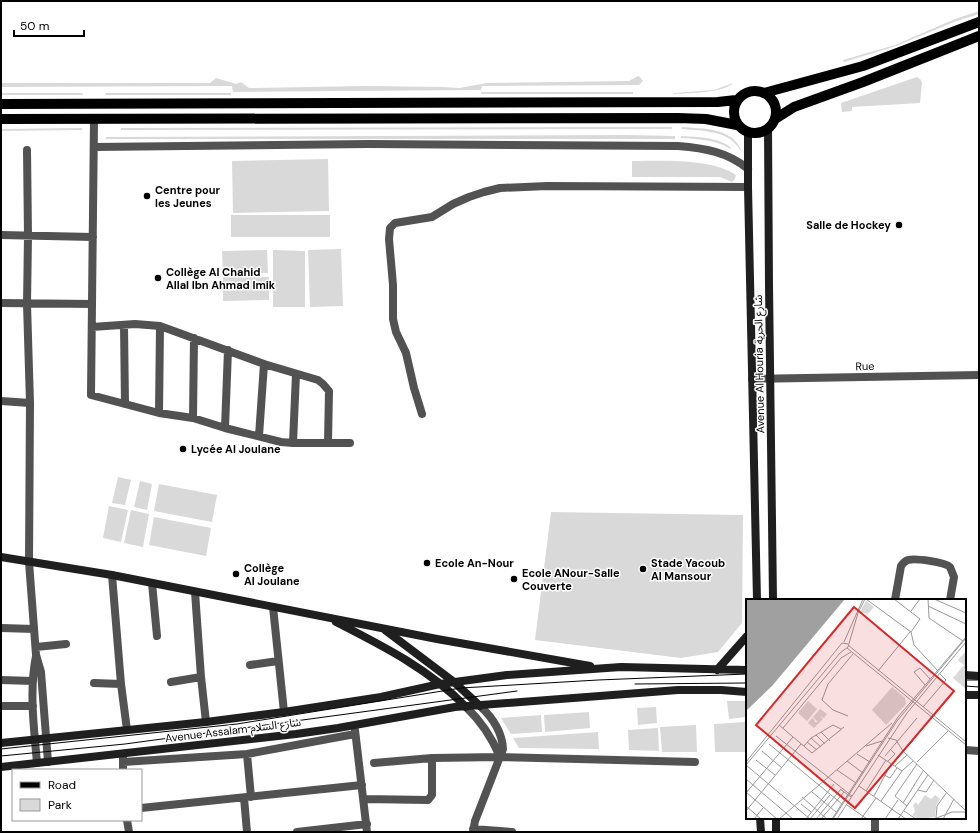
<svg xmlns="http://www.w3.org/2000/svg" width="980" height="833" font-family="'DM Sans','Noto Sans Arabic',sans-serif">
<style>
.green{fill:#d9d9d9}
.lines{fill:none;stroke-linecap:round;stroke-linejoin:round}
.street{stroke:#525252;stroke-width:8}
.secondary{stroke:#1f1f1f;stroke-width:8}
.primary{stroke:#000;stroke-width:10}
.tram{stroke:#000;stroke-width:1}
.poi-dot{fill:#000;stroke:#fff;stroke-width:1.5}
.labels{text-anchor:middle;stroke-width:3;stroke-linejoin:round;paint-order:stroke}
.poi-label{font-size:11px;font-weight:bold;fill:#000;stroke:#fff;text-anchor:start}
.street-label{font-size:11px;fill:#000;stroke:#fff}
.inset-road{fill:none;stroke:#999;stroke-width:1}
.view{fill:#d62828;fill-opacity:0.15;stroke:#d62828;stroke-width:2}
.inset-edge{fill:none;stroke:#000;stroke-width:2}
</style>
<rect width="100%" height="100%" fill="#fff"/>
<!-- green -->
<path class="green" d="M 979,11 L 979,14 L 954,22 L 896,46 L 844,62 L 843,60 L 895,45 L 955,19 Z
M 638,76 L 640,77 L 643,81 L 639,85 L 482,86 L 481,90 L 233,92 L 232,86 L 1,87 L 1,83 L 210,83 L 216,78 L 236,84 L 241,82 L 249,88 L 365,86 L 443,87 L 459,88 L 487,83 L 629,81 Z
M 917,77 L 921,80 L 922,83 L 920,103 L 852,107 L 852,111 L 842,112 L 841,103 Z
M 733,83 C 724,93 689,93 674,94 L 674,93 L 714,90 Z
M 481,92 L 633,92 L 633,94 L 481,94 Z
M 1,93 L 82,93 L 83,95 L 1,95 Z
M 105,93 L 231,93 L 231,95 L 106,95 Z
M 578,127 L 672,127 L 672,129 L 121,130 L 121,128 Z
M 682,127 C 703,129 732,127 741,150 L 740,150 C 729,130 702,131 682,129 Z
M 82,128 L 82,130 L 1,131 L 1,129 Z
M 626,135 L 675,136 L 675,139 L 106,139 L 106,137 Z
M 681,136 C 696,137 720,137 731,148 L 730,149 C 719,140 695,139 681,138 Z
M 328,159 L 329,211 L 233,213 L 232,161 Z
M 632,161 C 662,161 711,158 736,175 L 735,179 L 732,182 L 720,177 L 632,177 Z
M 231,215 L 330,215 L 330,237 L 231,237 Z
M 341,249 L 343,306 L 310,307 L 308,250 Z
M 267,250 L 268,273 L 223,274 L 222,251 Z
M 273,250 L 305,251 L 305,307 L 273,307 Z
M 223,277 L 269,277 L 269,300 L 223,301 Z
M 118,477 L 131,480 L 125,505 L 112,503 Z
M 140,481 L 152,484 L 147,510 L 134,507 Z
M 159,484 L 217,495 L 212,522 L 154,511 Z
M 109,506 L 128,510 L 121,542 L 103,538 Z
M 131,510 L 149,514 L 143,547 L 124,543 Z
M 551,512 L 743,515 L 742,623 L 718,652 L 681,658 L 535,640 Z
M 154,517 L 211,528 L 206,556 L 149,545 Z
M 727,701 L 745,701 L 745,717 L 729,719 Z
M 656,707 L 657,723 L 638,725 L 637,708 Z
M 589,712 L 590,728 L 545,732 L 544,715 Z
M 541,715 L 542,732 L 511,734 L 501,718 Z
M 745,722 L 746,752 L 715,752 L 714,724 Z
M 696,725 L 697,752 L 662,752 L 660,727 Z
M 658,728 L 659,751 L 629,750 L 628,730 Z
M 598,732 L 599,749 L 519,748 L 513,738 Z"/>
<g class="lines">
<!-- street -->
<path class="street" d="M 94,120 L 91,395 L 159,413 L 193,418 L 225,428 L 281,442 L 293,443 L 350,443
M 94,147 L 369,144 L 678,146 C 704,148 728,152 748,169
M 27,150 L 28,236 L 27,304 L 30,403 L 29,562 L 36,655 L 41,672 L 48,762
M 1,235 L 93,237
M 1,303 L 92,304
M 124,325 L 125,404
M 92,327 L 135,324 L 160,326 L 264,364 L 318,380 L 323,384 L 329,391 L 328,442
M 752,379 L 979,375
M 1,401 L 30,403
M 159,413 L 160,326
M 422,414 L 414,388 L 406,353 L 396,332 L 393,319 L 393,285 L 389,239 L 390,228 L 395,223 L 432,217 L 453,204 L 469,197 L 484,192 L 500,188 L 547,186 L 748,187
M 193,418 L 194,338
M 225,428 L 228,350
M 259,436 L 264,364
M 293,443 L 296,374
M 112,575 L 121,684 L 127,730
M 152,583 L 157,636
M 195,592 L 201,677 L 206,722
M 895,600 L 901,566 C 903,563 905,561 908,560 C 915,558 945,562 950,567 L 954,577 L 950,600
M 273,607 L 284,712
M 1,628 L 34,629
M 36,647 L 66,644
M 36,656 C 29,691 34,728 37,763
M 250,665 L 278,661
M 1,680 L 33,681
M 171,682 L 201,677
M 94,683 L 121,684
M 1,706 L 33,706
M 466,707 C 481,721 492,738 500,757
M 355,730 L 367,832
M 965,750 L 979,751
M 247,754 L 251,797
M 123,756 L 123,770
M 123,762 L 247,754 L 355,734
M 374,763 L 432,758 L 500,757 L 695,762
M 244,798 L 247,832
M 364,799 L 428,800 L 432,795 L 432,758
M 141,808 L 362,785
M 127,820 L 129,832
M 473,829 L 512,832
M 297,832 L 367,824
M 473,832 L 475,821 L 503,749 C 502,732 492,717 480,706
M 875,832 L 875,818"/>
<!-- secondary -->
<path class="secondary" d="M 768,128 L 769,286 L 773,600
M 748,132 L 748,187 L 757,600
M 1,557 L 112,575 L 437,639 L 590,666
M 336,622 C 383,646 429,669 466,707
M 385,630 L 454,682 L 480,706
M 717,670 L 747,636
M 965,675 L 979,676
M 965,695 L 979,695
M 1,743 L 206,722 L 284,712 L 381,697 L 440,684 L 507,675 L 621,667 L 747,670
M 1,767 L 296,734 L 338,728 L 455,707 L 678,690 L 721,690 L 747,692
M 760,818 L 761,832
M 776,818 L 776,832"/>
<!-- primary -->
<path class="primary" d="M734 112a21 21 0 1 1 42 0a21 21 0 1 1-42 0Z
M 764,93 L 863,66 L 979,22
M 1,104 L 718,102 L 736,100
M 1,119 L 678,118 L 706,119 L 737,125
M 775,119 L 794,107 L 863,82 L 979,36"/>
<!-- tram -->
<path class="tram" d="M 965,680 L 979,680
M 635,684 L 747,683
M 965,686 L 979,687
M 1,749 L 237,724 L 461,688 L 598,680 L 747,674
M 1,756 L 125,744 L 517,691"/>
</g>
<!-- markers -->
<g class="poi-dot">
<circle cx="147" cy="196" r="4"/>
<circle cx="899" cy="225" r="4"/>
<circle cx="158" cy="278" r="4"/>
<circle cx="183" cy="449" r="4"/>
<circle cx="427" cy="563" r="4"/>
<circle cx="643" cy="569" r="4"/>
<circle cx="236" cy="574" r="4"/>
<circle cx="514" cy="579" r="4"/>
</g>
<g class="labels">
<!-- poi labels -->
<g class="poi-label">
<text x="155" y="194">Centre pour<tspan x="155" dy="13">les Jeunes</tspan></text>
<text x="891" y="229" text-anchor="end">Salle de Hockey</text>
<text x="166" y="276">Collège Al Chahid<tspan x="166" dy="13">Allal Ibn Ahmad Imik</tspan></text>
<text x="191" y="453">Lycée Al Joulane</text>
<text x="435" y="567">Ecole An-Nour</text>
<text x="651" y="567">Stade Yacoub<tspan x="651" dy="13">Al Mansour</tspan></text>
<text x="244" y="572">Collège<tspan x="244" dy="13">Al Joulane</tspan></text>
<text x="522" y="577">Ecole ANour-Salle<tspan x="522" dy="13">Couverte</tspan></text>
</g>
<!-- street labels -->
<g class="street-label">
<text transform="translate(759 364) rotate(-91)" y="4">Avenue Al Houria شارع الحرية</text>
<text transform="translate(865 366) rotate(-1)" y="4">Rue</text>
<text transform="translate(233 730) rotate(-7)" y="4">Avenue Assalam شارع السلام</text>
</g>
</g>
<!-- overview -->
<g transform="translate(746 599)">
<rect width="220" height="220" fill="#fff"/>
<path d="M 120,2 L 128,8 L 122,15 L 114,13 ZM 220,52 L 220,90 L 207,79 L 218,66 L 212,61 ZM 146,88 L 159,99 L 160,105 L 140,126 L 126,111 ZM 62,102 L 71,110 L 61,122 L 52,114 ZM 74,110 L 81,115 L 78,119 L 74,117 L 77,120 L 68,129 L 62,124 L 66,119 L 69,121 L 68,123 L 72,123 L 67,118 ZM 179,196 L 185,200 L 189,196 L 194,200 L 190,207 L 189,218 L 172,220 L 166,216 L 169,213 L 167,206 L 170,203 L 172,206 Z" fill="#d9d9d9"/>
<path d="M 0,0 L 99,0 L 26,87 L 0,112 Z" fill="#a0a0a0"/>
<path class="inset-road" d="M 120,0 L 165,33 L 168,46 L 192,72M 148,0 L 174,20 L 165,33M 182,0 L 183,19 L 217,42M 188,0 L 220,14M 182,7 L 220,25M 165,12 L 174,0M 98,43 L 117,0M 102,46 L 220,143M 101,49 L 220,146M 132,72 L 164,33M 179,86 L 168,73 L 174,69 L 184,80M 177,108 L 200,81 L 194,75M 102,117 L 87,111 L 76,101 L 82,85 L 107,55M 33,126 L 66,154 L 98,128M 37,129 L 95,59 L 105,53M 75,133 L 84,142M 70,136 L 79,145M 30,137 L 106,197M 65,139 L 75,148M 142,139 L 150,141 L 157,152 L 220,212M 61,143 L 71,151M 23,145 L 96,205M 58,147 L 65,139 L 87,126 L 95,130M 120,147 L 136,142M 16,152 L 36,169M 157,152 L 167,142M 111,155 L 124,163M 132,156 L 156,172M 139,157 L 171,119M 10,161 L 29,176M 101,162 L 117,174M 142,162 L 149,155 L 144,150M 0,163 L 96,44 L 102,45M 171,163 L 202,132M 0,166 L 64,220M 0,166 L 94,54 L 102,48 L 112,14 L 119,0M 149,167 L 161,156M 91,171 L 110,184M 138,176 L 144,179 L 151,169M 0,180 L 47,220M 113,187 L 160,220M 94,190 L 105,198M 172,191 L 180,193 L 188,181M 65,192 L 90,213M 120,192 L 140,161M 0,193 L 31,220M 0,194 L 47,138M 128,197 L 145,165M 56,198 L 81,220M 135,202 L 156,172 L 167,162M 157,204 L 177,172M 55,205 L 65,213M 101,206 L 121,220M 0,207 L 15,220M 161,207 L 149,197 L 171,165M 0,212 L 55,145M 158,212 L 170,220M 190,219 L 191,207 L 201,193M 8,220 L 17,209M 33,220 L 146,124M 60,220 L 88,185M 64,220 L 84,196M 70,220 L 95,190M 75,220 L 98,193M 86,220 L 152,118 L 220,38M 87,220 L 151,122 L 220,39M 91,220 L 161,114 L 220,43M 115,220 L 130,199M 139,220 L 152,201M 152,220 L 182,176M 188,220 L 206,213 L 220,213M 197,220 L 208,200"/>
<path class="view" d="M 108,8 L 208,92 L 109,209 L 10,126 Z"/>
<rect width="220" height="220" class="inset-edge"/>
</g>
<!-- border -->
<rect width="980" height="833" fill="none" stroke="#000000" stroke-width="4"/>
<!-- legend -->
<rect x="12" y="769" width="130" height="52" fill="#ffffff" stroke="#999999"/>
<rect x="20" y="782" width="20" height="6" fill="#000000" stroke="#999999"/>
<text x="48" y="789" font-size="12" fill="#000000">Road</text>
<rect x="20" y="799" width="20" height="12" fill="#d9d9d9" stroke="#999999"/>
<text x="48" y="809" font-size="12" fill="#000000">Park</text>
<!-- scale -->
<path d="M14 30v6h70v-6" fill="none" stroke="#000000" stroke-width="2"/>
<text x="20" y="30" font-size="12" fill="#000000" stroke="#ffffff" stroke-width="3" paint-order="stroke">50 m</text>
</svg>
